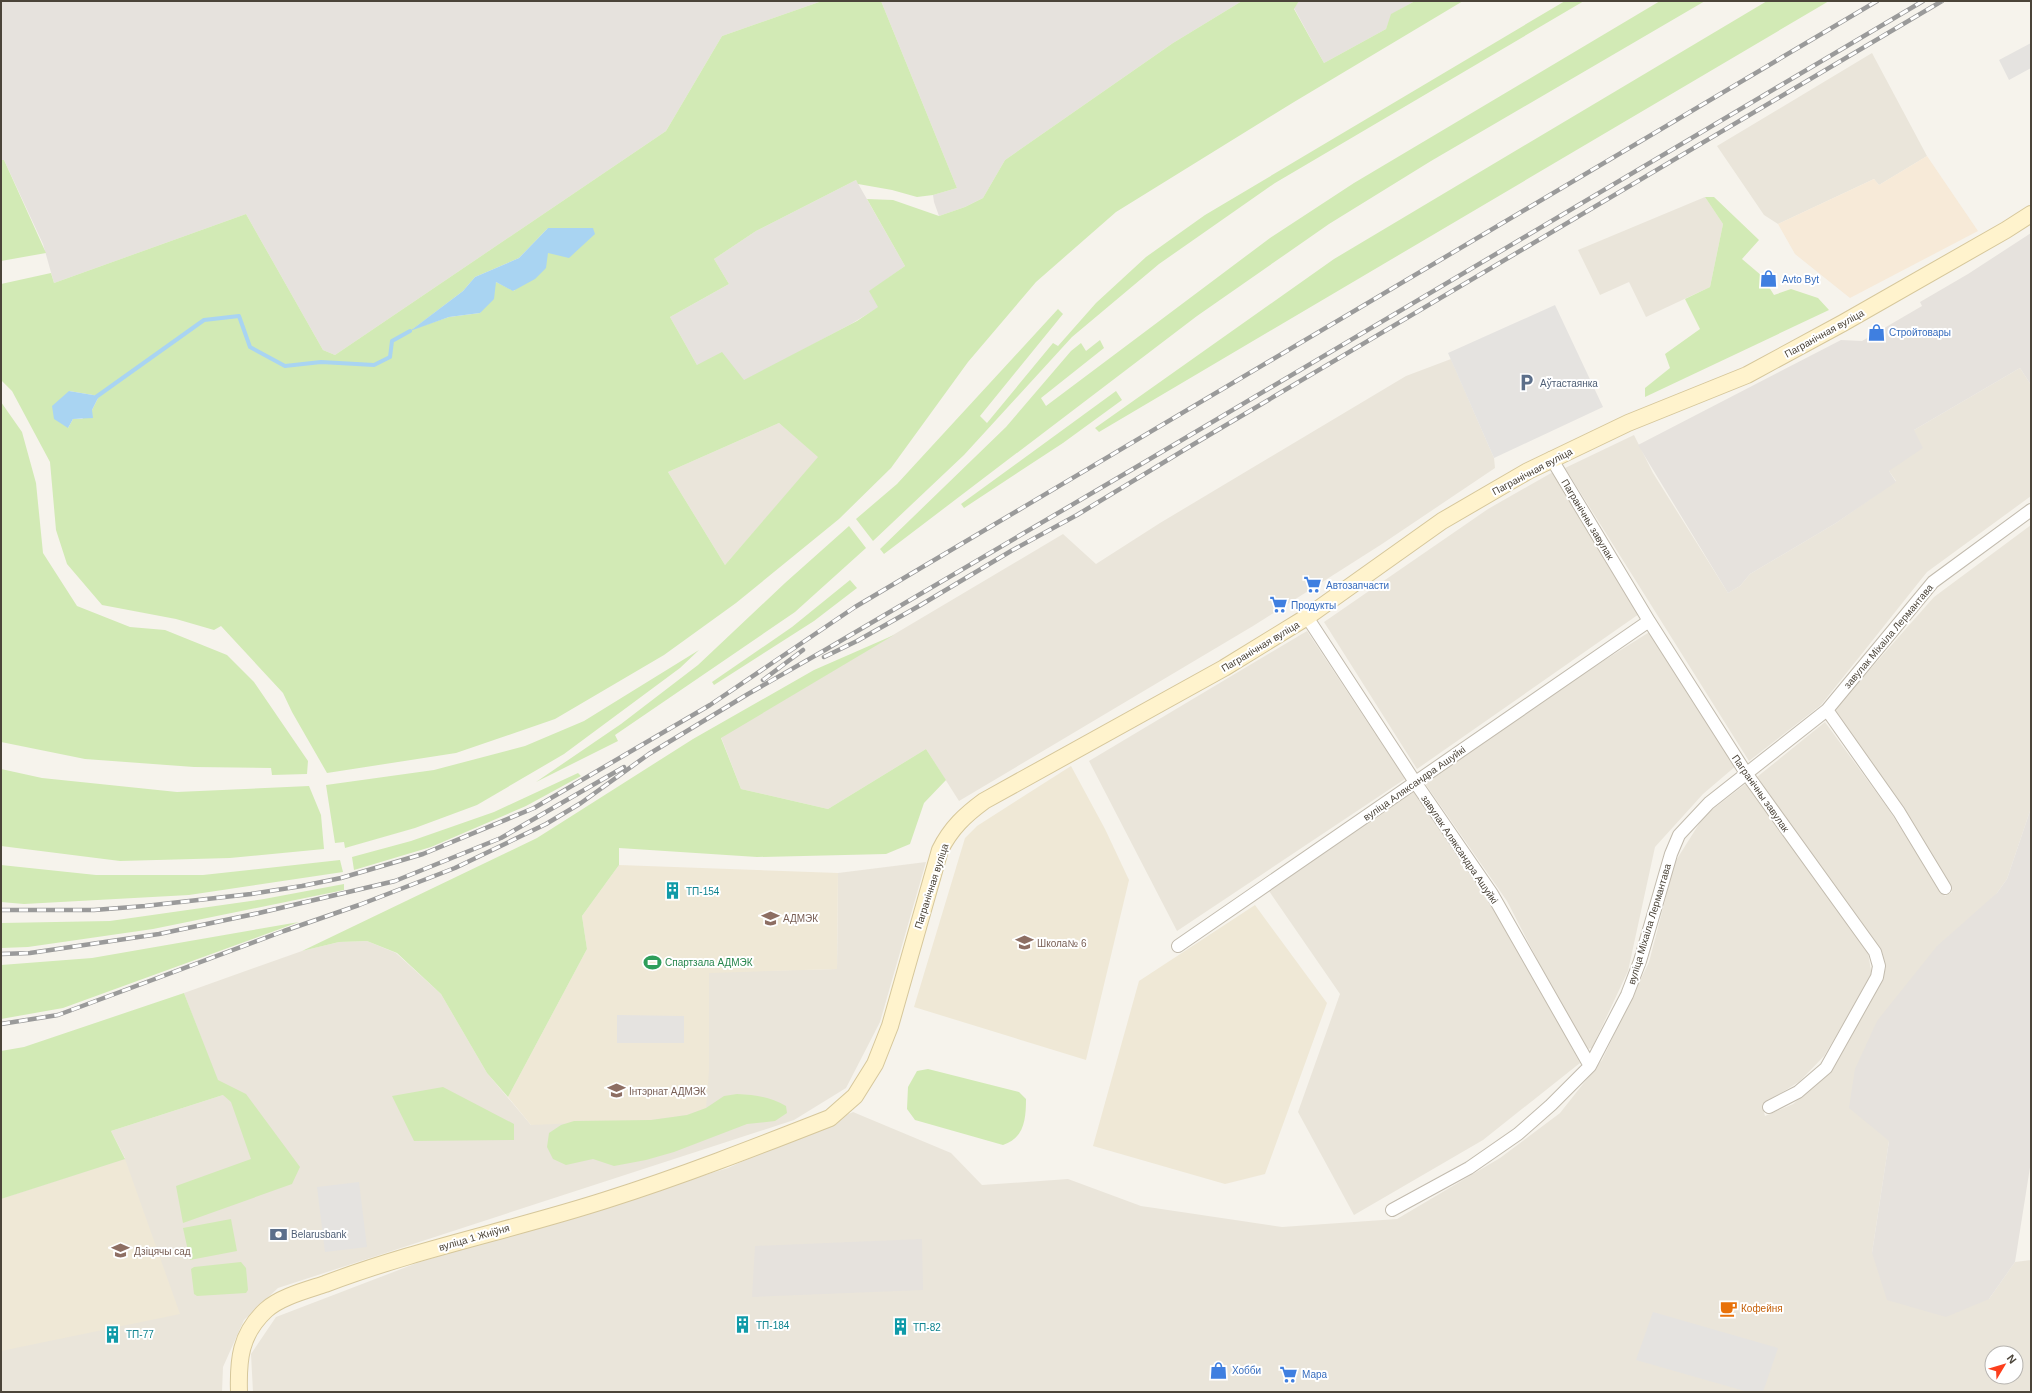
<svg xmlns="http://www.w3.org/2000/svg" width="2032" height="1393" font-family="Arial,sans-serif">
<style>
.residential{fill:#eae5da;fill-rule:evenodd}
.commercial{fill:#f7ead8}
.industrial{fill:#e6e2dd}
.education{fill:#efe8d6}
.green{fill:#d2eab5;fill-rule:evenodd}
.parking{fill:#e5e3e0}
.water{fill:#a9d4f2}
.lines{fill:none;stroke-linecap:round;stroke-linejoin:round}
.stream{stroke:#a9d4f2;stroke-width:4}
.minor-casing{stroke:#c2bbae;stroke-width:14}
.secondary-casing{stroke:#d6c79b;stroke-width:18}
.minor{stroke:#fff;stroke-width:12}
.secondary{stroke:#fff3cd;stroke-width:16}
.rail-casing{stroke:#9a9a9a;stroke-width:4.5}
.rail{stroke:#fff;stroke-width:3;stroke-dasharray:9;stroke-linecap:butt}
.labels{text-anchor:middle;stroke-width:4;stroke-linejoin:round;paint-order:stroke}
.shop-label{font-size:10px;fill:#366cbe;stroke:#fff;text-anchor:start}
.street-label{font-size:10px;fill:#4b4439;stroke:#fff}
.service-label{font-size:10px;fill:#4e5e75;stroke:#fff;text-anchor:start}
.culture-label{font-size:10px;fill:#0d838f;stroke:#fff;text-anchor:start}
.education-label{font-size:10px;fill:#785e54;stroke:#fff;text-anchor:start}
.leisure-label{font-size:10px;fill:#27864d;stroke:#fff;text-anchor:start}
.food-label{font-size:10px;fill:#c56008;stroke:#fff;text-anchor:start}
</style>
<rect width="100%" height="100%" fill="#f6f3ec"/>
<!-- residential -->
<path class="residential" d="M 1872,53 L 1927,156 L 1879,185 L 1874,179 L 1778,224 L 1764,215 L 1717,146 Z
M 1705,197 L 1723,224 L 1710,287 L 1646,317 L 1629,282 L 1600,295 L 1578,250 Z
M 1451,359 L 1494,458 L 1495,468 L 1382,544 L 1253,626 L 959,801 L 926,749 L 828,809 L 741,789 L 721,737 L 1063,534 L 1096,564 L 1160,523 L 1406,376 Z
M 2020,368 L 2031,385 L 2031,496 L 1927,572 L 1821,705 L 1749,761 L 1565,468 L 1634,435 L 1653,473 L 1728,593 L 1740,586 L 1750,574 L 1836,523 L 1896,481 L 1889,471 L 1914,430 Z
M 779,423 L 819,457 L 725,565 L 668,472 Z
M 1553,472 L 1639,614 L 1417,769 L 1324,622 L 1488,509 Z
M 2031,525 L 2031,808 L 2007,879 L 1997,893 L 1889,1141 L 1872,1253 L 1989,1299 L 2015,1262 L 2031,1260 L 2031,1392 L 253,1392 L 251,1354 L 276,1317 L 417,1263 L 728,1168 L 853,1112 L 951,1153 L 982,1185 L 1068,1179 L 1141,1206 L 1282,1227 L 1397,1219 L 1500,1158 L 1560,1113 L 1602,1060 L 1649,962 L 1675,862 L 1704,816 L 1748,782 L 1868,953 L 1872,976 L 1824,1056 L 1800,1081 L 1762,1105 L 1765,1116 L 1793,1104 L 1831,1072 L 1886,968 L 1880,950 L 1757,777 L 1825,722 L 1887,807 L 1945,896 L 1952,892 L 1917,829 L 1834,710 L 1934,597 ZM 1992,1353 L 2016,1353 L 2016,1377 L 1992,1377 Z
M 1307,631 L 1405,779 L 1177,931 L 1089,761 Z
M 1651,631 L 1737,765 L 1703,794 L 1655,847 L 1628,971 L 1592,1048 L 1584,1050 L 1507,901 L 1424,782 L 1522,712 Z
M 1413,791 L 1511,934 L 1580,1063 L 1483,1140 L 1354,1215 L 1298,1112 L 1340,994 L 1269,891 Z
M 926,862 L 880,1022 L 846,1088 L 794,1120 L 278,1288 L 244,1320 L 223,1367 L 222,1392 L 1,1392 L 1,1199 L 125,1158 L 111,1131 L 223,1095 L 184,993 L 302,951 L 339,942 L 367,941 L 396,953 L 441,994 L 487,1073 L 531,1125 L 709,1071 L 709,972 L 837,969 L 838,873 Z"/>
<!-- commercial -->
<path class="commercial" d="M 1927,156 L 1978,231 L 1850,298 L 1795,254 L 1778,224 L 1874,179 L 1879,185 Z"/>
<!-- industrial -->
<path class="industrial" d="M 1,1 L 822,1 L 722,36 L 666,131 L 335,355 L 323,350 L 246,214 L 54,283 L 43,244 L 4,160 L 1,160 Z
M 881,1 L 1242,1 L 1173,43 L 1005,160 L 983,198 L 965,207 L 939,216 L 934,202 L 933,195 L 957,188 Z
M 1299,1 L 1415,1 L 1392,14 L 1386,29 L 1324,63 L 1294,8 Z
M 856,180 L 905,266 L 870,291 L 879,307 L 851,324 L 744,381 L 697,365 L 670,317 L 729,284 L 714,259 L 756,231 Z
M 2031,233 L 2031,385 L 2020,368 L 1914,430 L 1923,448 L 1889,471 L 1896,482 L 1836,523 L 1750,574 L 1740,586 L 1728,593 L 1638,445 L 1841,340 L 1862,341 L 1922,306 L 1920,302 L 1968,274 Z
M 2031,808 L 2031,1161 L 2015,1262 L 1989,1299 L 1946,1317 L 1887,1300 L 1872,1253 L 1889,1141 L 1849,1108 L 1855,1069 L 1877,1021 L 1937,946 L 1997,893 L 2007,879 Z
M 922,1239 L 923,1290 L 752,1297 L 755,1246 Z"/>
<!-- education -->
<path class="education" d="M 1071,766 L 1105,829 L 1129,880 L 1086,1060 L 914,1007 L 965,838 L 977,826 Z
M 619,865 L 838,873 L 837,969 L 709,973 L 709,1071 L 706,1108 L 687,1115 L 651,1120 L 531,1125 L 508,1097 L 587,949 L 582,916 Z
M 1255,905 L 1327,1003 L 1265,1174 L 1225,1184 L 1093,1146 L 1139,981 Z
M 125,1159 L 180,1314 L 1,1351 L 1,1199 Z"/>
<!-- green -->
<path class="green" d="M 822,1 L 881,1 L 957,188 L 933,195 L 917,197 L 892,190 L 858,184 L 856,180 L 756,231 L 714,259 L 729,284 L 670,317 L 697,365 L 722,352 L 744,380 L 857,321 L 878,307 L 869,291 L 905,266 L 867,199 L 893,200 L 939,216 L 965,207 L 983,198 L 1005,160 L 1173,43 L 1242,1 L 1299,1 L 1294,9 L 1324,63 L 1386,29 L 1391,14 L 1415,1 L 1463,1 L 1294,102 L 1116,212 L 1036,282 L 968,362 L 891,468 L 839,519 L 736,603 L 664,655 L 555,719 L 456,753 L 327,773 L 292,712 L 283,693 L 221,626 L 214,630 L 176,619 L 102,605 L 67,564 L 56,530 L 50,462 L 12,391 L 1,380 L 1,284 L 51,273 L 54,283 L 246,214 L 323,350 L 335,355 L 666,131 L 722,36 ZM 548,228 L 514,291 L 496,282 L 480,313 L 449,317 L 413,329 L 463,291 L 475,277 L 519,258 ZM 69,391 L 99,396 L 92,410 L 82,419 L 73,419 L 68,428 ZM 779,423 L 818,457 L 725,565 L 668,472 Z
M 1565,1 L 1584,1 L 1275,183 L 1159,264 L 1072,337 L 964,455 L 873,541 L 856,519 L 897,484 L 1058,309 L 1063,314 L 980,416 L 987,423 L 1053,343 L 1058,346 L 1096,303 L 1146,257 L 1205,215 Z
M 1660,1 L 1705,1 L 1431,161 L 1329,224 L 1197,316 L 884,554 L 880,549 L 1006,427 L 1071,351 L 1081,343 L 1086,351 L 1100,340 L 1104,348 L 1041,398 L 1046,406 L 1270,238 L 1354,183 Z
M 1767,1 L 1829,1 L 1099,432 L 1095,428 L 1334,259 Z
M 1,160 L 4,160 L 46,253 L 1,261 Z
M 1705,197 L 1714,197 L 1759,240 L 1742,259 L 1762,276 L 1774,295 L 1791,289 L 1818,298 L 1829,310 L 1645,397 L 1645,388 L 1670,368 L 1665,354 L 1700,329 L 1685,299 L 1710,287 L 1723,224 Z
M 1116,391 L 1122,400 L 1063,443 L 964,508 L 961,504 Z
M 1,402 L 22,432 L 36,483 L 43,553 L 77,606 L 130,627 L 165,630 L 227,655 L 254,682 L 308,761 L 307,774 L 272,775 L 271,768 L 194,767 L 85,759 L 1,742 Z
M 849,526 L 866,548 L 795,612 L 615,735 L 618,741 L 536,782 L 621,724 L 698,665 L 785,583 Z
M 850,580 L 857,588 L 814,621 L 714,685 L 712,682 L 792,627 Z
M 894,635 L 721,738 L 741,789 L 828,809 L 926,749 L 946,780 L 924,803 L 910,844 L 886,854 L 757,857 L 619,848 L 619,865 L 582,916 L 587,949 L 508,1097 L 487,1073 L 441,994 L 397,953 L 367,941 L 339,942 L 302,951 L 537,838 L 693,739 L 814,670 Z
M 699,650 L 680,668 L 564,754 L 477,805 L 415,828 L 345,848 L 344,842 L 335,843 L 326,785 L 434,770 L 525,746 L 584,721 Z
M 1,769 L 42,778 L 177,792 L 309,786 L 321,815 L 324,849 L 230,858 L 120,861 L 1,846 Z
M 578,773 L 581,776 L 526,806 L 431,847 L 354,870 L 352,857 L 411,841 L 494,812 Z
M 340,860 L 343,872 L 189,895 L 24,904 L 1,902 L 1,865 L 96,875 L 203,875 Z
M 344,884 L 344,890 L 153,929 L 28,947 L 1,948 L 1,923 L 110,921 L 264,899 Z
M 299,922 L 63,1008 L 1,1019 L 1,965 L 92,958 Z
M 184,993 L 218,1080 L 246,1094 L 300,1167 L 292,1184 L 183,1223 L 176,1186 L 251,1159 L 231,1102 L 223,1095 L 111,1131 L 125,1159 L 1,1199 L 1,1051 L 24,1047 Z
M 928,1069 L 1019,1092 L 1026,1099 C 1026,1120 1024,1138 1003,1145 L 915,1120 L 907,1109 L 908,1087 L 917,1071 Z
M 443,1087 L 514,1124 L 514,1140 L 414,1141 L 392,1096 Z
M 737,1094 C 756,1095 770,1097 786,1106 L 787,1113 L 775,1121 L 747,1124 L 674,1152 L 646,1160 L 614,1166 L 593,1159 L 566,1165 L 553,1159 L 547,1147 L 549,1133 L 561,1125 L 574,1121 L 651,1120 L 687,1115 L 706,1108 L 724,1096 Z
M 231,1219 L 237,1251 L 190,1260 L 183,1228 Z
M 241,1262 L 246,1268 L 248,1290 L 246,1293 L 197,1296 L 194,1294 L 191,1269 L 194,1267 Z"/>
<!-- parking -->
<path class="parking" d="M 2031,43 L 2031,68 L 2009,80 L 1999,60 Z
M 1555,305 L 1603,407 L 1494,458 L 1448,353 Z
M 617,1015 L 684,1016 L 684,1043 L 617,1043 Z
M 359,1182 L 367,1247 L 325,1252 L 317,1187 Z
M 1653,1312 L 1778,1348 L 1763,1392 L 1748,1392 L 1636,1360 Z"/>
<!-- water -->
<path class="water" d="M 548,228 L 593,228 L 595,234 L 569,258 L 548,253 L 546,268 L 535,279 L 513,291 L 496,282 L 494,299 L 480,313 L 449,317 L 410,331 L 463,291 L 475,277 L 519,258 Z
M 69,391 L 99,396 L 92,410 L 93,418 L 73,419 L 68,428 L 54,419 L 52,406 Z"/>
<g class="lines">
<!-- stream -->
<path class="stream" d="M 96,397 L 204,320 L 239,316 L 250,347 L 285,366 L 321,362 L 374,365 L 390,357 L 392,341 L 410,331"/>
<defs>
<path id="minor" d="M 1551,458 L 1649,621 L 1746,773 L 1875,952 L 1879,966 L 1877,977 L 1826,1068 L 1798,1092 L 1769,1107
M 1307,617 L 1415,782 L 1492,894 L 1590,1066
M 1827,710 L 1899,812 L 1945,888
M 1178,946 L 1649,621
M 1392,1210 L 1469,1168 L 1518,1134 L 1551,1105 L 1590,1066 L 1627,995 L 1640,961 L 1671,854 L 1679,835 L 1709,803 L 1827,710 L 1933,582 L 2031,510"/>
<path id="secondary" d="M 239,1392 C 238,1360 240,1334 266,1310 C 280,1297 307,1290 325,1284 C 417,1249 513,1230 606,1200 C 682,1176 756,1147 830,1118 L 855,1096 L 875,1064 L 890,1026 L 940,850 C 951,828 965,815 984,801 L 1224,668 L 1307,617 L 1442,521 L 1528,471 L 1628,423 L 1747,375 L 1843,323 L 2006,230 L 2031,214"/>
</defs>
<!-- minor casing -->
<use href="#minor" class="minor-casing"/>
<!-- secondary casing -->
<use href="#secondary" class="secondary-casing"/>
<!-- minor -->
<use href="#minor" class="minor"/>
<!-- secondary -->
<use href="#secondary" class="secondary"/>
<defs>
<path id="rail" d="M 824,657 L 857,641 L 919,606 L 1011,551 L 1077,515 L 1194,444 L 1942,1
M 763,680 L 803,650
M 1,910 L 94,910 L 145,906 L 251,894 L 302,886 L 341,878 L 423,854 L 534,808 L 710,705 L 855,607 L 1877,1
M 1,954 L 30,953 L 159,934 L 259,913 L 395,881 L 501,838 L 624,767
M 1,1024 L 58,1015 L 284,931 L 359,905 L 455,868 L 546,824 L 581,803 L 649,754 L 748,694 L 825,650 L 1138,466 L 1923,1"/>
</defs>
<!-- rail casing -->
<use href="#rail" class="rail-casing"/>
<!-- rail -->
<use href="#rail" class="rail"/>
</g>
<!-- icons -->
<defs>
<symbol id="shop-bare" viewBox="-9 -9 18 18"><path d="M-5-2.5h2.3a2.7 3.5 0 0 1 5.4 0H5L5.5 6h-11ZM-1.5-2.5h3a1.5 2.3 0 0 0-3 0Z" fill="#3f7fe0" stroke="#fff" stroke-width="2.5" paint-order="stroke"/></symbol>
<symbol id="parking-bare" viewBox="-9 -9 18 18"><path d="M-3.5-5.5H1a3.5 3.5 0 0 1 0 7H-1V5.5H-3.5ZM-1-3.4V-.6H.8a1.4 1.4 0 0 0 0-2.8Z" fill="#5c6f8a" stroke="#fff" stroke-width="2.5" paint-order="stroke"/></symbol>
<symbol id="supermarket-bare" viewBox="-9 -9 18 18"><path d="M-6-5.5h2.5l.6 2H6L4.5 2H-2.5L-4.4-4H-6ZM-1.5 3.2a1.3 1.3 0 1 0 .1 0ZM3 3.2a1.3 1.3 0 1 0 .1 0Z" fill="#3f7fe0" stroke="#fff" stroke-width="2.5" paint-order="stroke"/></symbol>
<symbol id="building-bare" viewBox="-9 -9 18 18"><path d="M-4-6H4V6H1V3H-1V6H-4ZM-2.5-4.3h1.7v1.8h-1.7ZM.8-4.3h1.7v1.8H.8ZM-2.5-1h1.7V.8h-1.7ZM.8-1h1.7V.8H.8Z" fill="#0f9aa8" stroke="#fff" stroke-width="2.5" paint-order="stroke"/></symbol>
<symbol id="university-bare" viewBox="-9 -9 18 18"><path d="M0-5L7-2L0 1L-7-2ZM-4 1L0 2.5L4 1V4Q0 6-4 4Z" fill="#8d6e63" stroke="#fff" stroke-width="2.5" paint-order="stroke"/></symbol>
<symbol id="school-bare" viewBox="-9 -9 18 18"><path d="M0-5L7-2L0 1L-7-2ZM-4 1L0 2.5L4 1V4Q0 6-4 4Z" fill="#8d6e63" stroke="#fff" stroke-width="2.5" paint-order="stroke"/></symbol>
<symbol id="stadium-bare" viewBox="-9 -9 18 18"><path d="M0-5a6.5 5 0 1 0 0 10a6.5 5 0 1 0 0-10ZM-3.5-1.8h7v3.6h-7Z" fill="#2e9e5b" stroke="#fff" stroke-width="2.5" paint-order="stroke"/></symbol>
<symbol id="bank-bare" viewBox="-9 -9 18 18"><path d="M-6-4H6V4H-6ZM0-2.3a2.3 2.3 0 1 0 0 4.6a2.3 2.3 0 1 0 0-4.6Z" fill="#5c6f8a" stroke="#fff" stroke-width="2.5" paint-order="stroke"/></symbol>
<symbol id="cafe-bare" viewBox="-9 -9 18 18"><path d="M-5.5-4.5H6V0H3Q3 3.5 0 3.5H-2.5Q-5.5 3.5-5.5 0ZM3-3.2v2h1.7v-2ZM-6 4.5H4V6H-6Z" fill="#e8710a" stroke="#fff" stroke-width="2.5" paint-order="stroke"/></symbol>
</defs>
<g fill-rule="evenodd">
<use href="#shop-bare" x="1756" y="266" width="25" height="25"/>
<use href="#shop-bare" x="1864" y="320" width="25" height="25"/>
<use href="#parking-bare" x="1514" y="370" width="25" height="25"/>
<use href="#supermarket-bare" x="1300" y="572" width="25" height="25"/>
<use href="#supermarket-bare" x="1266" y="592" width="25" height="25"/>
<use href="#building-bare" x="660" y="878" width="25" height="25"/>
<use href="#university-bare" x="758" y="906" width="25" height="25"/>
<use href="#school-bare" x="1012" y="930" width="25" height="25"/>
<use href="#stadium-bare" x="640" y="950" width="25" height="25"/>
<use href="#university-bare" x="604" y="1078" width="25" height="25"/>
<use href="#bank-bare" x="266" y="1222" width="25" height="25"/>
<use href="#school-bare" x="108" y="1238" width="25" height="25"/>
<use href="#cafe-bare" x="1716" y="1296" width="25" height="25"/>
<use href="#building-bare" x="730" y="1312" width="25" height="25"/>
<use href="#building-bare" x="888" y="1314" width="25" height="25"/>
<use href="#building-bare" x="100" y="1322" width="25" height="25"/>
<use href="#shop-bare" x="1206" y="1358" width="25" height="25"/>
<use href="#supermarket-bare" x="1276" y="1362" width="25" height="25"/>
</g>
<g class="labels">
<!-- shop labels -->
<g class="shop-label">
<text x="1782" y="283">Avto Byt</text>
<text x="1889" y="336">Стройтовары</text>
<text x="1326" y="589">Автозапчасти</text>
<text x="1291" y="609">Продукты</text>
<text x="1232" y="1374">Хобби</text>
<text x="1302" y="1378">Мара</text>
</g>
<!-- street labels -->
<g class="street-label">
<text transform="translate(1824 333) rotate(-29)" y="4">Пагранічная вуліца</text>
<text transform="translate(1532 471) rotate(-28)" y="4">Пагранічная вуліца</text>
<text transform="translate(1588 519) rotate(59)" y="4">Пагранічны завулак</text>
<text transform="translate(1888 636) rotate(-50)" y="4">завулак Міхаіла Лермантава</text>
<text transform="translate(1260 646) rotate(-31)" y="4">Пагранічная вуліца</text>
<text transform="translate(1414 783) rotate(-35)" y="4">вуліца Аляксандра Ашуйкі</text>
<text transform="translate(1761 793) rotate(55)" y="4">Пагранічны завулак</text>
<text transform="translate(1460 849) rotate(56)" y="4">завулак Аляксандра Ашуйкі</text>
<text transform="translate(931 886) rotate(-72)" y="4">Пагранічная вуліца</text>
<text transform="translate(1649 924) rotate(-73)" y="4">вуліца Міхаіла Лермантава</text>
<text transform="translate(474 1237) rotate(-16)" y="4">вуліца 1 Жніўня</text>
</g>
<!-- service labels -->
<g class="service-label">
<text x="1540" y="387">Аўтастаянка</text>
<text x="291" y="1238">Belarusbank</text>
</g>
<!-- culture labels -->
<g class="culture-label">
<text x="686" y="895">ТП-154</text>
<text x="756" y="1329">ТП-184</text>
<text x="913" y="1331">ТП-82</text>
<text x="126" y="1338">ТП-77</text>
</g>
<!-- education labels -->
<g class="education-label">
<text x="783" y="922">АДМЭК</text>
<text x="1037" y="947">Школа№ 6</text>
<text x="629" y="1095">Інтэрнат АДМЭК</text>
<text x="134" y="1255">Дзіцячы сад</text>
</g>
<!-- leisure labels -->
<g class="leisure-label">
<text x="665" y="966">Спартзала АДМЭК</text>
</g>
<!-- food labels -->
<g class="food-label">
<text x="1741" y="1312">Кофейня</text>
</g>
</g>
<!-- border -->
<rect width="2032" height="1393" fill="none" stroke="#4b4439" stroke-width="4"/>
<!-- north arrow -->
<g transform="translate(2004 1365) rotate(52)"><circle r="19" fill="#ffffff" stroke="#b7b4b0"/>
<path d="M0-3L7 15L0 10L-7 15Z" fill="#fc3f1d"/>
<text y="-6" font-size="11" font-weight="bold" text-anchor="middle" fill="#4b4439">N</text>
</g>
</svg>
